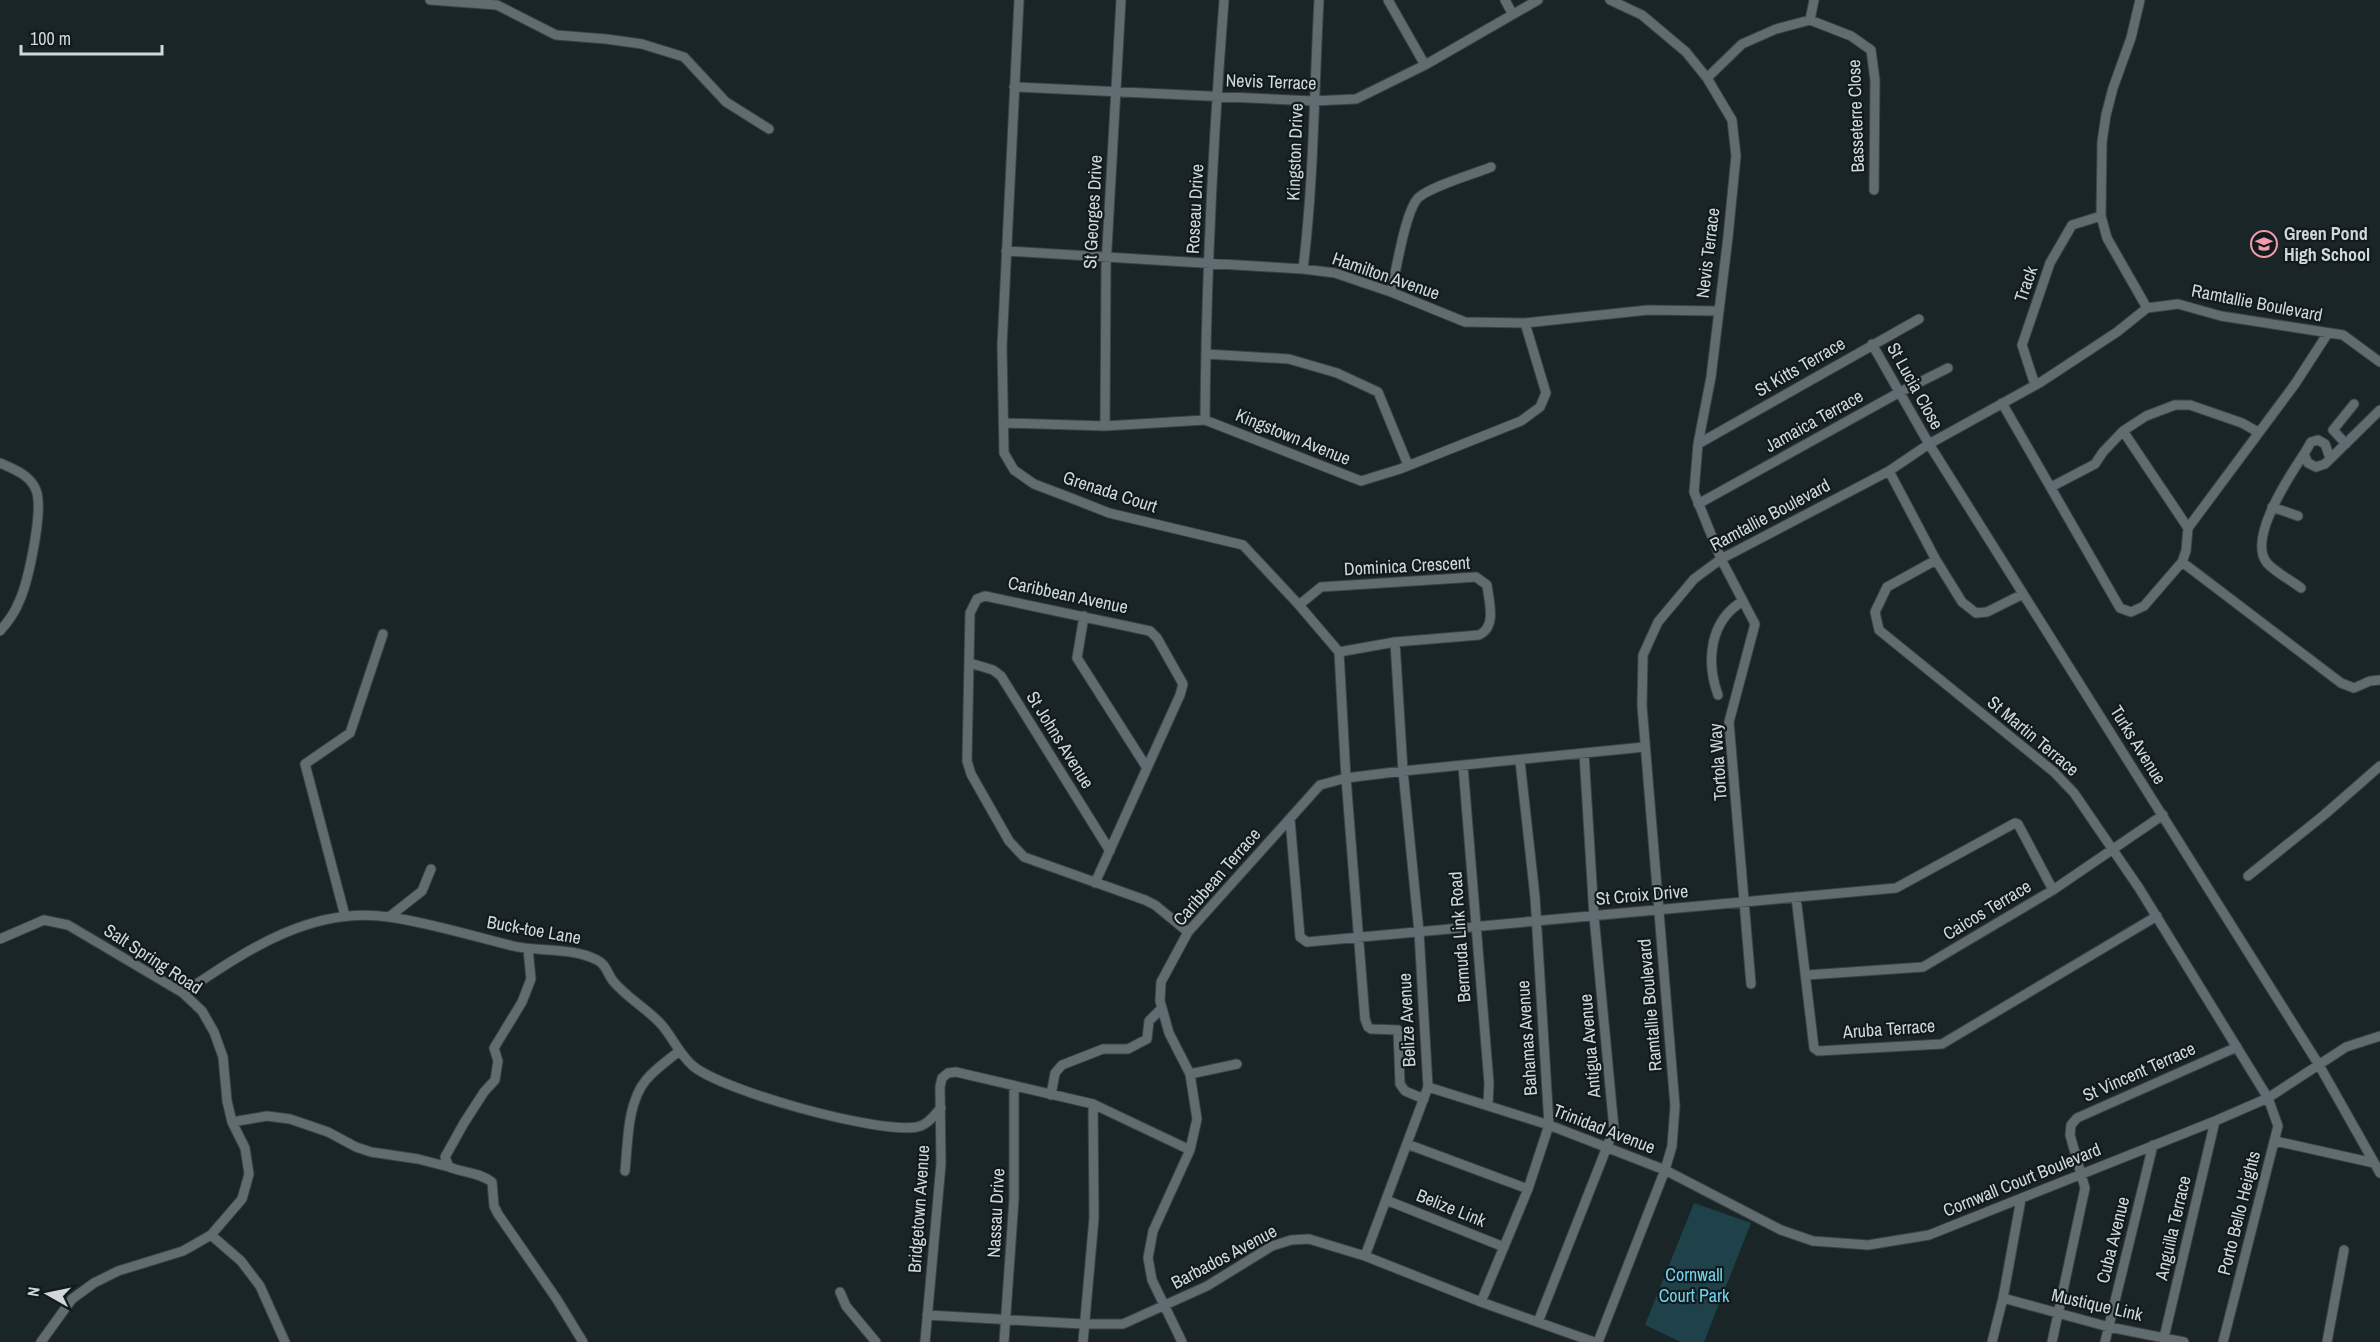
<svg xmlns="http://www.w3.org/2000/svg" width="2380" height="1342" font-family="'Archivo Narrow',sans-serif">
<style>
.green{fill:#1f414a}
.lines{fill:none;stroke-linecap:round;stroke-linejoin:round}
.minor-casing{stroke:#3a4345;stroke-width:11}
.minor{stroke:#616c70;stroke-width:9}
.labels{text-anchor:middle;stroke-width:4.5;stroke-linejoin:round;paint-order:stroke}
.street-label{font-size:18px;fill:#d2d8da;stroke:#111b1e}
.poi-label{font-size:18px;font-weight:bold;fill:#d2d8da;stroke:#111b1e;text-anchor:start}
.park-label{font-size:18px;fill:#71d4ed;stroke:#111b1e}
</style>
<rect width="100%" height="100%" fill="#1a2527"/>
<!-- green -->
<path class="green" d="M 1694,1203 L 1751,1223 L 1704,1342 L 1681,1342 L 1645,1325 Z"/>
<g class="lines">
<defs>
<path id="minor" d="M 430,0 L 497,5 L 556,35 L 606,39 L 642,44 L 684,57 L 726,102 L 769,129
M 1019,0 L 1002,346 L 1004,453 L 1014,470 L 1034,484 L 1071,498 L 1109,513 L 1243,545 L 1299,605 L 1339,652 L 1346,778 L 1365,1019 L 1368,1027 L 1371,1029 L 1398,1030 L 1400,1084 L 1405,1091 L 1424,1099
M 1388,0 L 1425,65
M 1505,0 L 1512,13
M 1610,0 L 1642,15 L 1686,52 L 1707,78 L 1732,120 L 1736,156 L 1728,237 L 1711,377 L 1698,444 L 1694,492 L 1721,559 L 1755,624 L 1729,722 L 1751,984
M 2140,0 L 2131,38 L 2113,88 L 2106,115 L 2102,142 L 2101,216 L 2107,238 L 2147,308
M 1810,20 L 1814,0
M 1707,78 L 1742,44 L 1776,29 L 1810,20 L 1851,36 L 1871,50 L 1875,80 L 1874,190
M 1014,87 L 1313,101 L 1356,99 L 1425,65 L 1538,0
M 1006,251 L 1303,269 L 1335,273 L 1391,292 L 1465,322 L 1525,323 L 1648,310 L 1717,311
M 1303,269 C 1314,180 1314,90 1319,0
M 1391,292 C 1396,272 1405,212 1418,198 C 1431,186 1474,174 1491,167
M 2328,333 L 2295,384 L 2188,528 L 2186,551 L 2182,562 L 2341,683 L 2354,688 L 2370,681 L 2380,680
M 1872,344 L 1929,444 L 2319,1065 L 2380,1173
M 1206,354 L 1289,359 L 1337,373 L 1378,392 L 1408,465
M 2035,385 L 2022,345 L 2050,263 L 2072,225 L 2101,216
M 2002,403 L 2120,608 L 2131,612 L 2144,606 L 2182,562
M 1205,420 C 1206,280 1213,140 1224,0
M 1004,423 L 1105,426 L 1205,420 L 1361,481 L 1400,469 L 1521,421 L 1540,407 L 1546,393 L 1525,323
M 1105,426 L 1106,266 L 1121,0
M 2123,431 L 2188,528
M 1698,444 L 1919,319
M 2346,444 L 2333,430 L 2354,404
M 2330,458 L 2325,444 L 2318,440 L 2311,442 L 2304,454 L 2308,463 L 2316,467 L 2325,464 L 2380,410
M 0,463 C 14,469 30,475 36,490 C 44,510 28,584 18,604 C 14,614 7,623 0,631
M 1889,471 L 1936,560 L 1887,587 L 1875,612 L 1879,630 L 2054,772 L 2074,793 L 2139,888 L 2268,1098 L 2278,1126 L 2223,1342
M 2051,487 L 2095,464 L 2103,452 L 2123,431 L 2146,416 L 2175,405 L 2190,405 L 2242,423 L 2258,432
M 1698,504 L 1900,392 L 1948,368
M 2272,507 L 2298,516
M 1936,560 L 1962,602 L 1976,613 L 1987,612 L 2023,594
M 2301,588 C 2291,580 2276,573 2267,563 C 2247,539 2290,475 2304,454
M 1299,605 L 1321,587 L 1476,577 L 1487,585 C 1489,602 1497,627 1479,635 L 1395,642 L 1403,771 L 1419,932 L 1428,1087 L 1365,1256
M 1084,616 L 1077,658 L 1147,768
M 1339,652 L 1395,642
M 970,663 L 993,670 L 1001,676 L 1110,851
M 1718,695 C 1706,662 1709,621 1743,601
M 1463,766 L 1489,1083 L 1488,1105
M 1290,819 L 1300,937 L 1307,942 L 1896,888 L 2015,823 L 2018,824 L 2053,890
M 2248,876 L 2324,815 L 2380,766
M 1095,883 L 1180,695 L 1183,684 L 1157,638 L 1150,631 L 985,596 L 977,599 L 970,613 L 967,761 L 971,774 L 1009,841 L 1024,857 L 1145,900 L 1155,905 L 1188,932
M 1796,897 L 1814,1048 L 1818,1051 L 1942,1044 L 2157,916
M 345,916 L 305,764 L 350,733 L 383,634
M 389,917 L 422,891 L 431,869
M 0,939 L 44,920 L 68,925 L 183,993 L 202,1011 L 214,1032 L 223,1057 L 227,1101 L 232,1122 L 245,1148 L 249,1174 L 242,1199 L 211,1235 L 183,1251 L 118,1271 L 94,1283 L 72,1299 L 41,1342
M 528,949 L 531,979 L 522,1002 L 494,1048 L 498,1061 L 495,1080 L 484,1092 L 464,1123 L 445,1157 L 449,1167 C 464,1173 479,1172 492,1182 L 494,1206 L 498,1214 L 556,1298 L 583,1342
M 1807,975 L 1923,967 L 2053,890 L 2163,815
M 183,993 C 244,952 311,905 389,917 C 431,923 472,936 513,946 C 539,952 572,947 597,960 C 606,964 607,973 613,981 C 626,997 646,1008 660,1023 C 673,1037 678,1053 693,1066 C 723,1091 878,1134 917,1127 C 928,1125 934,1115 941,1108
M 1190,1074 L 1237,1064
M 1428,1087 L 1549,1125 L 1665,1170 L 1781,1230 L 1813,1241 L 1868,1245 L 1929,1235 L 2215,1121 L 2268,1098 L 2346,1047 L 2380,1036
M 1051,1095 L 1055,1073 L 1062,1065 L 1103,1049 L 1128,1049 L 1147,1039 L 1149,1021 L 1162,1008
M 232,1122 L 267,1116 L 290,1119 L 328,1132 L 356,1147 L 371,1152 L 418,1159 L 449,1167
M 2275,1141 L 2374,1163
M 1407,1144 L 1528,1189
M 625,1171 C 628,1142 627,1103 646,1080 C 655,1069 667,1061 678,1052
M 1386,1200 L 1504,1247
M 211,1235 L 241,1261 L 260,1286 L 285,1342
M 840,1292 L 846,1306 L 876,1342
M 2003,1298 L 2109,1327 L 2184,1342
M 1481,1302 L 1528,1189 L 1549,1125 L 1535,897 L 1520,761
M 927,1315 L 1083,1324 L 1123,1324 L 1207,1286 L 1272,1246 L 1291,1240 L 1309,1239 L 1365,1256 L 1481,1302 L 1594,1342
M 1538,1322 L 1614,1129 L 1594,916 L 1584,753
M 925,1342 L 941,1164 L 940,1087 L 942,1078 L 948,1073 L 956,1072 L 1093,1104 L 1190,1150
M 1004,1342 L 1014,1199 L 1014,1086
M 1083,1342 L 1094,1218 L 1093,1104
M 1182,1342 L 1152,1280 L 1148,1258 L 1153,1231 L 1190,1150 L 1197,1119 L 1190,1074 L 1169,1033 L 1160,1001 L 1161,982 L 1188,932 L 1320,785 L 1346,778 L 1403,771 L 1644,747
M 1598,1342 L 1665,1170 L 1672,1146 L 1675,1106 L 1642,706 L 1643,655 L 1658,622 L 1694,579 L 1721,559 L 1889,471 L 1929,444 L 2041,382 L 2117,332 L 2147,308 L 2178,304 L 2221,316 L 2343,335 L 2380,362
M 1992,1342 L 2003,1298 L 2021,1199
M 2052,1342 L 2085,1188 L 2070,1135 L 2071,1125 L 2077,1118 L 2237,1047
M 2105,1342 L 2153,1145
M 2163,1342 L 2215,1121
M 2327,1342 L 2344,1250"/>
</defs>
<!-- minor casing -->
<use href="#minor" class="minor-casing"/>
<!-- minor -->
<use href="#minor" class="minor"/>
</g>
<!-- icons -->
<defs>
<symbol id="school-ring" viewBox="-11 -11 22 22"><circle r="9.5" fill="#111b1e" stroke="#f39aa9" stroke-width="1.5"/><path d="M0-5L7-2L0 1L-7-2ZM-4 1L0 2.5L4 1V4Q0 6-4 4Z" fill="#f39aa9"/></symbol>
</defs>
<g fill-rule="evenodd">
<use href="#school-ring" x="2249" y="229" width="30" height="30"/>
</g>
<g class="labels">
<!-- street labels -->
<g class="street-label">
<text transform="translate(1271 82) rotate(2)" y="6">Nevis Terrace</text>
<text transform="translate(1856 116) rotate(-92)" y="6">Basseterre Close</text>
<text transform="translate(1295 152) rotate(-88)" y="6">Kingston Drive</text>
<text transform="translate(1195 209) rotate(-87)" y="6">Roseau Drive</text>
<text transform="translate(1093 212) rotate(-87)" y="6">St Georges Drive</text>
<text transform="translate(1708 253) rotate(-83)" y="6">Nevis Terrace</text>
<text transform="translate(1386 276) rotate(19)" y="6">Hamilton Avenue</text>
<text transform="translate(2026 284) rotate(-71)" y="6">Track</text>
<text transform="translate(2257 303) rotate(11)" y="6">Ramtallie Boulevard</text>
<text transform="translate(1800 367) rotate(-30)" y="6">St Kitts Terrace</text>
<text transform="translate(1915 386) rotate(61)" y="6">St Lucia Close</text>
<text transform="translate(1814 421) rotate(-29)" y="6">Jamaica Terrace</text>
<text transform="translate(1293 437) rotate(22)" y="6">Kingstown Avenue</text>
<text transform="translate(1110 492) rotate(18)" y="6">Grenada Court</text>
<text transform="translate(1770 515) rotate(-28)" y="6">Ramtallie Boulevard</text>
<text transform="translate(1407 566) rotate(-3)" y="6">Dominica Crescent</text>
<text transform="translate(1068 595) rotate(12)" y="6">Caribbean Avenue</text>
<text transform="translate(2033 736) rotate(40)" y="6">St Martin Terrace</text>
<text transform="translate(1060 740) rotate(58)" y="6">St Johns Avenue</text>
<text transform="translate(2138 745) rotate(58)" y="6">Turks Avenue</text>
<text transform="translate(1718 762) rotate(-94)" y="6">Tortola Way</text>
<text transform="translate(1217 877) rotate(-49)" y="6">Caribbean Terrace</text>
<text transform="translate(1642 895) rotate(-5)" y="6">St Croix Drive</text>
<text transform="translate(1987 910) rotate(-31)" y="6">Caicos Terrace</text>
<text transform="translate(534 930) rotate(10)" y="6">Buck-toe Lane</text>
<text transform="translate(1460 937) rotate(-94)" y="6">Bermuda Link Road</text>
<text transform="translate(153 959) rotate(33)" y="6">Salt Spring Road</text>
<text transform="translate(1650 1005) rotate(-95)" y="6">Ramtallie Boulevard</text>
<text transform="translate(1407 1020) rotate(-93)" y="6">Belize Avenue</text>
<text transform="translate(1889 1029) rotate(-4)" y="6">Aruba Terrace</text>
<text transform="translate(1527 1038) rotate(-94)" y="6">Bahamas Avenue</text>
<text transform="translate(1590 1046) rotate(-95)" y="6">Antigua Avenue</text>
<text transform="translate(2139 1072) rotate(-24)" y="6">St Vincent Terrace</text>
<text transform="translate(1604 1129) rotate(21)" y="6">Trinidad Avenue</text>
<text transform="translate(2022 1180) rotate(-22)" y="6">Cornwall Court Boulevard</text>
<text transform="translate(1451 1208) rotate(22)" y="6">Belize Link</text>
<text transform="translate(919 1209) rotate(-86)" y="6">Bridgetown Avenue</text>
<text transform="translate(996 1213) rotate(-87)" y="6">Nassau Drive</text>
<text transform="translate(2239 1213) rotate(-76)" y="6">Porto Bello Heights</text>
<text transform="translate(2173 1228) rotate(-77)" y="6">Anguilla Terrace</text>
<text transform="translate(2113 1240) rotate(-76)" y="6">Cuba Avenue</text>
<text transform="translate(1224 1257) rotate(-28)" y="6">Barbados Avenue</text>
<text transform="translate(2097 1305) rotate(13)" y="6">Mustique Link</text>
</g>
<!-- poi labels -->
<g class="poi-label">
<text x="2284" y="240">Green Pond<tspan x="2284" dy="21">High School</tspan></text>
</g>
<!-- park labels -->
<g class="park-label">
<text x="1694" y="1281">Cornwall<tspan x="1694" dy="21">Court Park</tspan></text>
</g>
</g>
<!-- north arrow -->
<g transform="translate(48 1294) rotate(279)" stroke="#111b1e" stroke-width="4.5" paint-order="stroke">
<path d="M0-4.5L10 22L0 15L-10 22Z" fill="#d2d8da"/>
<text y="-9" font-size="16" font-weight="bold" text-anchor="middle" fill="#d2d8da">N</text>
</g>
<!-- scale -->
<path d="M21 45v9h141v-9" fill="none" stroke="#d2d8da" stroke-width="3"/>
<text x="30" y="45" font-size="18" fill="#d2d8da" stroke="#111b1e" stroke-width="4.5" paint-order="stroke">100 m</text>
</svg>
